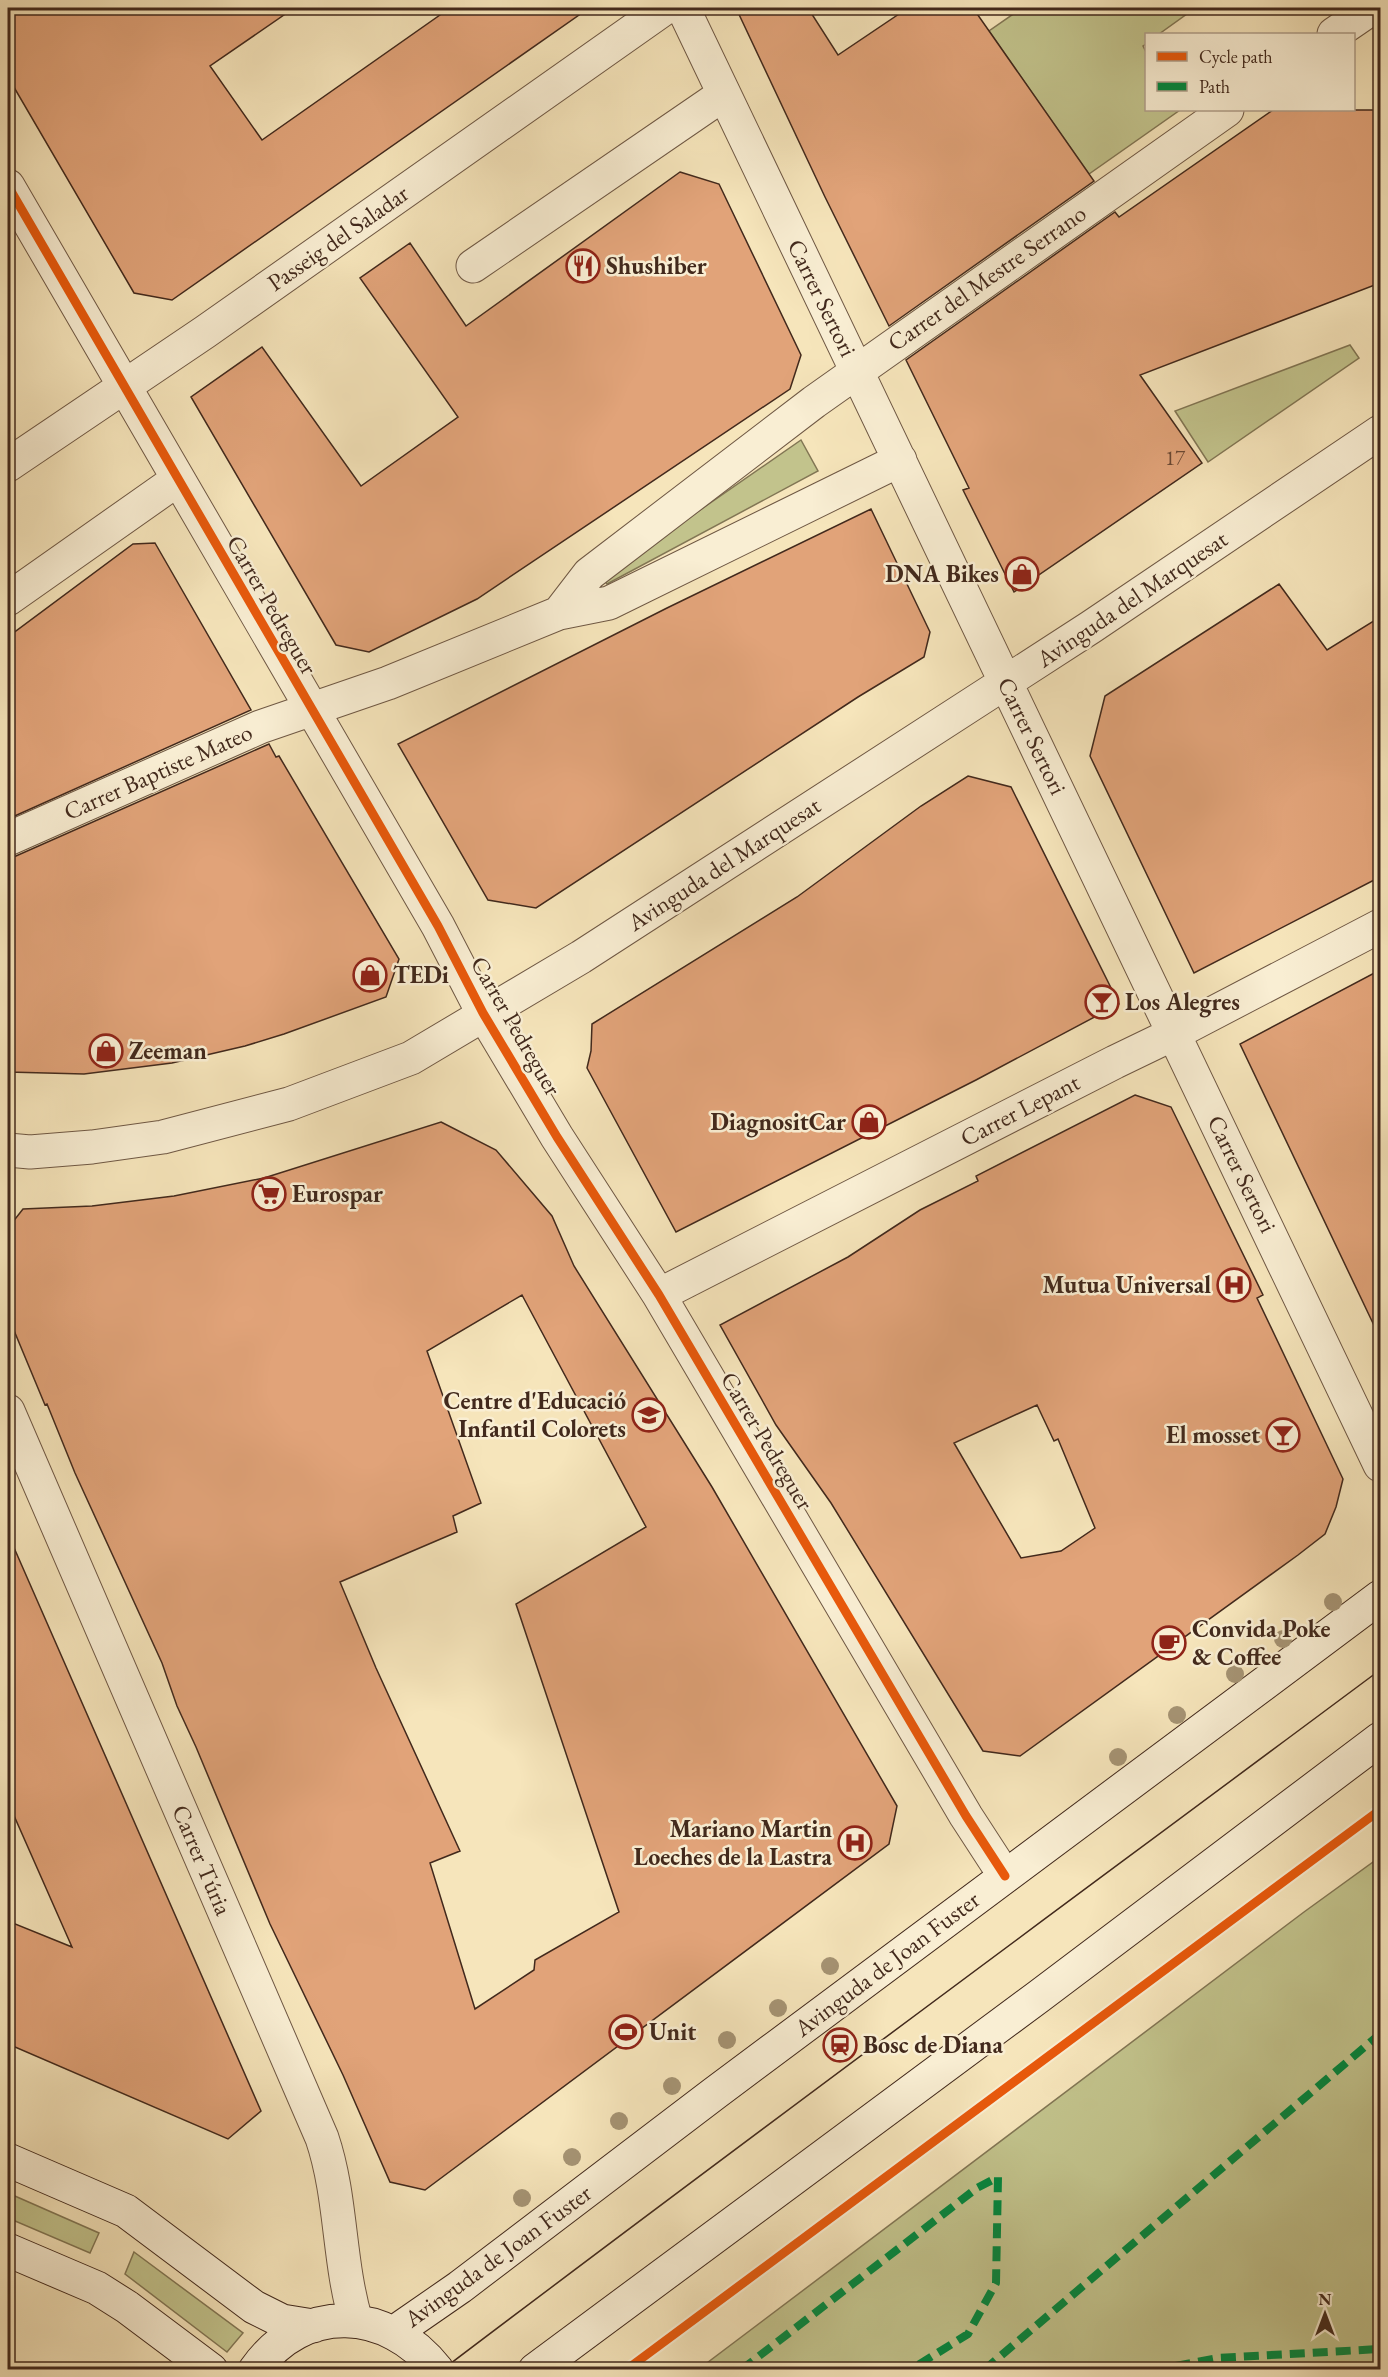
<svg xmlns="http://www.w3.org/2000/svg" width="1388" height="2377" font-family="'EB Garamond',serif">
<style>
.green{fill:#c2c38c;stroke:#827654;stroke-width:1.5}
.building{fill:#e1a379;stroke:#42291c;stroke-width:1.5;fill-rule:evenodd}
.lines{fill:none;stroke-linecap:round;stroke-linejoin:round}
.minor-casing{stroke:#6f5844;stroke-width:35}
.secondary-casing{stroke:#42291c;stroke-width:35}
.minor{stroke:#f9eed3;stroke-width:33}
.secondary{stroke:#f9eed3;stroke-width:33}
.tram{stroke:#42291c;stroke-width:1.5}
.quiet{stroke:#00873e;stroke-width:8;stroke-dasharray:15 8;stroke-linecap:butt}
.cycleway-casing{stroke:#f9eed3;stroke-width:13}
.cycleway{stroke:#e8590c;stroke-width:9}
.tree{fill:#a59373}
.labels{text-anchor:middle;stroke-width:5;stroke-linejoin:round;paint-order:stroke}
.number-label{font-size:21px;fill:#6a4833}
.street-label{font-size:24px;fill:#42291c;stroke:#f9eed3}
.poi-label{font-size:24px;font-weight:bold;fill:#42291c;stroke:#f9eed3;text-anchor:start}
</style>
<rect width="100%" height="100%" fill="#f6e5bb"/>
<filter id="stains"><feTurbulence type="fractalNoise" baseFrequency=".00333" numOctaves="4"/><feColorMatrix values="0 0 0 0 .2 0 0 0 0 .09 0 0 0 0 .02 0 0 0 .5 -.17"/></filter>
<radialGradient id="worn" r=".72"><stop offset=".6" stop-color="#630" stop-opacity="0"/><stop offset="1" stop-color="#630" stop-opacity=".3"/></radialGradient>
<!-- green -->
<path class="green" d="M 1022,8 L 1189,8 L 1191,11 L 1159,34 L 1146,34 L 1146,44 L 1143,46 L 1146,52 L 1146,110 L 1180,110 L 1089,174 L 989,31 Z
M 1350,345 L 1359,358 L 1208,462 L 1175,411 Z
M 801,440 L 818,471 L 607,584 L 602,578 Z
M 1380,1857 L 1380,2369 L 699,2369 L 1304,1912 Z
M 8,2193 L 99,2233 L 90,2253 L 8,2218 Z
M 134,2252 L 243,2333 L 227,2352 L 125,2274 Z"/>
<!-- building -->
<path class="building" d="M 8,8 L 294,8 L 210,66 L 262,140 L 450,8 L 589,8 L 172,300 L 134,293 L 8,77 Z
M 736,8 L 808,8 L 838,55 L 908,8 L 973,8 L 1094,181 L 889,326 L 825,197 Z
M 1273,110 L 1380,110 L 1380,283 L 1140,375 L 1202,463 L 1014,592 L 963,490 L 969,488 L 906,360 L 1115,212 L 1119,217 Z
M 680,172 L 719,184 L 801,355 L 790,389 L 477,599 L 369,652 L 336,645 L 191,397 L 262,347 L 361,486 L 458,417 L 360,278 L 410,243 L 466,326 Z
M 871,509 L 930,632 L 924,657 L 858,697 L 536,908 L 488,900 L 398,744 L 667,608 Z
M 155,543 L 251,710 L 8,819 L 8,637 L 133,544 Z
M 1279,584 L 1327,650 L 1380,617 L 1380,877 L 1194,973 L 1090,756 L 1105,696 Z
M 269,744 L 276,757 L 279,756 L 399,959 L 386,997 L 284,1034 L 245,1046 L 172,1063 L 84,1074 L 8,1072 L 8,857 L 16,856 Z
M 968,776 L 1011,787 L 1119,1004 L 976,1080 L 676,1232 L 587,1068 L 591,1051 L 592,1024 L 797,897 L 921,806 Z
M 1380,970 L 1380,1338 L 1240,1044 Z
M 1135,1095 L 1171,1107 L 1263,1295 L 1257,1298 L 1343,1479 L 1336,1507 L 1325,1534 L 1298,1555 L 1020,1756 L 983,1751 L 831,1503 L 776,1425 L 720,1325 L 848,1257 L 920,1210 L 978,1181 L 976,1176 ZM 1037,1405 L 1054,1441 L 1058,1439 L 1095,1528 L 1061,1551 L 1021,1558 L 954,1443 Z
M 441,1122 L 496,1150 L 552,1216 L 574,1266 L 712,1487 L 897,1806 L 889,1844 L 425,2190 L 390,2182 L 343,2075 L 270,1924 L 196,1747 L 177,1706 L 162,1663 L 75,1473 L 47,1404 L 45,1405 L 8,1316 L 8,1228 L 23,1209 L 92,1206 L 174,1196 L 264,1178 ZM 522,1295 L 646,1527 L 516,1604 L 619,1912 L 535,1960 L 534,1970 L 475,2009 L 430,1863 L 460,1851 L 376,1668 L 340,1582 L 457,1532 L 453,1516 L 481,1503 L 427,1351 Z
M 8,1534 L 261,2111 L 228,2139 L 8,2044 L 8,1921 L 72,1947 L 8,1802 Z"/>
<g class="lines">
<defs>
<path id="minor" d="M 683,8 L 1380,1465
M 1334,34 L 1372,8
M 8,186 L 438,926 L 483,1013 L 557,1137 L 659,1295 L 966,1816 L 1005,1876
M 473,266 L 724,94
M 8,465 L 205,332 L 665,8
M 8,599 L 177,480
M 559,613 L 589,574 L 814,402 L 1227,110
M 8,839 L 260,727 L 388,683 L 559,613 L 609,603 L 900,460
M 8,1150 L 30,1152 L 92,1147 L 163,1137 L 289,1104 L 411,1058 L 581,957 L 1091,627 L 1380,432
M 659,1295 L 1115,1062 L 1173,1034 L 1380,926
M 8,1411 L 322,2138 C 342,2197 338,2261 356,2321"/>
<path id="secondary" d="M 8,2160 L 126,2211 L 254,2307 L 282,2321 L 313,2326
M 8,2250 L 97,2288 L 127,2307 L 211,2370
M 395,2332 L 460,2287 L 715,2093 L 1380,1597
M 255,2370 C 303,2302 388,2307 437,2370
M 535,2370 L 1038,1997 L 1380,1739"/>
</defs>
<!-- minor casing -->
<use href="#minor" class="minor-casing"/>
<!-- secondary casing -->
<use href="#secondary" class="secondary-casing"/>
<!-- minor -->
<use href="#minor" class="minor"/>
<!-- secondary -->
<use href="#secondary" class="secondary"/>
<!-- tram -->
<path class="tram" d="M 442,2370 C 753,2134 1067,1903 1380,1670"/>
<!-- quiet -->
<path class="quiet" d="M 741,2370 L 977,2188 L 998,2177 L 996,2283 L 968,2334 L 910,2370
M 984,2370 L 1380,2034
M 1153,2370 L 1218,2358 L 1380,2349"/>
<defs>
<path id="cycleway" d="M 8,186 L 438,926 L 483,1013 L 557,1137 L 659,1295 L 966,1816 L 1005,1876
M 626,2370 L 1380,1810"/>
</defs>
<!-- cycleway casing -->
<use href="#cycleway" class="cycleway-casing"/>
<!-- cycleway -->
<use href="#cycleway" class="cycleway"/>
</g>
<!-- trees -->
<g class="tree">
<circle cx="1333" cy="1602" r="9"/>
<circle cx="1283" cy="1639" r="9"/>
<circle cx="1235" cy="1674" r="9"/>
<circle cx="1177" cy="1715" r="9"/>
<circle cx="1118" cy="1757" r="9"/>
<circle cx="830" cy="1966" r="9"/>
<circle cx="778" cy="2008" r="9"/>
<circle cx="727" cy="2040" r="9"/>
<circle cx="672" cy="2086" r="9"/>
<circle cx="619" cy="2121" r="9"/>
<circle cx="572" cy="2157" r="9"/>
<circle cx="522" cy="2198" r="9"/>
</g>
<!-- icons -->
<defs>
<symbol id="restaurant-ring" viewBox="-11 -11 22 22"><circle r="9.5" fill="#f9eed3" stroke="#8f2418" stroke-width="1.5"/><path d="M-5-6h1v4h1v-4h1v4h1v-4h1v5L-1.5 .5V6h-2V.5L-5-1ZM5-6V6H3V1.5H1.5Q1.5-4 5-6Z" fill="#8f2418"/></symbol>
<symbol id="shop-ring" viewBox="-11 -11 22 22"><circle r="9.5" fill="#f9eed3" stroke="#8f2418" stroke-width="1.5"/><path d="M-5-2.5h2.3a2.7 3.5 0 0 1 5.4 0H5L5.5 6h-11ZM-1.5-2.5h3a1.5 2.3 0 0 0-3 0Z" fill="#8f2418"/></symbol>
<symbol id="bar-ring" viewBox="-11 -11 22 22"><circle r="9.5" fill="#f9eed3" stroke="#8f2418" stroke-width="1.5"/><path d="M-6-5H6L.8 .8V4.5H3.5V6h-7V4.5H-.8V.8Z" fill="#8f2418"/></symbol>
<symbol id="supermarket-ring" viewBox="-11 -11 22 22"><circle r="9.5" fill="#f9eed3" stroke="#8f2418" stroke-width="1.5"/><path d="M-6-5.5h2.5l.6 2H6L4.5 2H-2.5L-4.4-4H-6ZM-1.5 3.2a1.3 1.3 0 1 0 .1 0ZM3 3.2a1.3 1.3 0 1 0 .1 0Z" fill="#8f2418"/></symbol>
<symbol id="hospital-ring" viewBox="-11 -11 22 22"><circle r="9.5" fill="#f9eed3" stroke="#8f2418" stroke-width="1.5"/><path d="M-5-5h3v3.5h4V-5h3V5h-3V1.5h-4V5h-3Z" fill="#8f2418"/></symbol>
<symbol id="school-ring" viewBox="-11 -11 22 22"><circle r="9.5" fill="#f9eed3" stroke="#8f2418" stroke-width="1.5"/><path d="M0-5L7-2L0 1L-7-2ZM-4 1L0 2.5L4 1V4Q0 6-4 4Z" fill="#8f2418"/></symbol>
<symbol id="cafe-ring" viewBox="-11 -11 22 22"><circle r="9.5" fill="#f9eed3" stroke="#8f2418" stroke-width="1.5"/><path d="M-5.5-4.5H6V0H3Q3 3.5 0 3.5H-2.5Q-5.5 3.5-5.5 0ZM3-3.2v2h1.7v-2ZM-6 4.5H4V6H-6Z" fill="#8f2418"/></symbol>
<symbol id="stadium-ring" viewBox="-11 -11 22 22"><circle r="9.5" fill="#f9eed3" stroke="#8f2418" stroke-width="1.5"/><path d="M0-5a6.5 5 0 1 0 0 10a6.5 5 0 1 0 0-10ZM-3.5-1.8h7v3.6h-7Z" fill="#8f2418"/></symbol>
<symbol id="station-ring" viewBox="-11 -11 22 22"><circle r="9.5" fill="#f9eed3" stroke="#8f2418" stroke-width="1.5"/><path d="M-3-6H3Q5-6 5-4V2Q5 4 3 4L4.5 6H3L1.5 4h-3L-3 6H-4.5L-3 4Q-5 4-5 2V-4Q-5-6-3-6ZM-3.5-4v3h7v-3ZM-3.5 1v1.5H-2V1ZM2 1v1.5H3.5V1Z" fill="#8f2418"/></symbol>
</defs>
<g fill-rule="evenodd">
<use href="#restaurant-ring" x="564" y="247" width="38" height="38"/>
<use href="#shop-ring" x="1003" y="555" width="38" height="38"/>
<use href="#shop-ring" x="351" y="956" width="38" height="38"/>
<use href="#bar-ring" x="1083" y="983" width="38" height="38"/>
<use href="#shop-ring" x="87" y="1032" width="38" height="38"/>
<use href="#shop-ring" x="850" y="1103" width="38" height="38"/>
<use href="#supermarket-ring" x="250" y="1175" width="38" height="38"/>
<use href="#hospital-ring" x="1215" y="1266" width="38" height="38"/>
<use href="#school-ring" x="630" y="1396" width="38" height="38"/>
<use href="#bar-ring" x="1264" y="1416" width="38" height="38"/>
<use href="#cafe-ring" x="1150" y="1624" width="38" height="38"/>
<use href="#hospital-ring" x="836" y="1824" width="38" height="38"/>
<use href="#stadium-ring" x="607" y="2013" width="38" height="38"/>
<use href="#station-ring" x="821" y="2026" width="38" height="38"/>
</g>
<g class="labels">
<!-- number labels -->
<g class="number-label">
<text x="1175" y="465">17</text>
</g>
<!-- street labels -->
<g class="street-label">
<text transform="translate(338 238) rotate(-35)" y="8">Passeig del Saladar</text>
<text transform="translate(987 278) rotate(-35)" y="8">Carrer del Mestre Serrano</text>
<text transform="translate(822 298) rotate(64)" y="8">Carrer Sertori</text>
<text transform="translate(1132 599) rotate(-34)" y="8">Avinguda del Marquesat</text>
<text transform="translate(272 605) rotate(60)" y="8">Carrer Pedreguer</text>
<text transform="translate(1032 736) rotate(64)" y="8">Carrer Sertori</text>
<text transform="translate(158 772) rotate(-24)" y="8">Carrer Baptiste Mateo</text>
<text transform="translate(724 864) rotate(-33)" y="8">Avinguda del Marquesat</text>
<text transform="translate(516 1026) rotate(60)" y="8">Carrer Pedreguer</text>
<text transform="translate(1020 1110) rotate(-27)" y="8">Carrer Lepant</text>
<text transform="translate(1242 1174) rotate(64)" y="8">Carrer Sertori</text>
<text transform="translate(767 1441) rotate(59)" y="8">Carrer Pedreguer</text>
<text transform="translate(202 1860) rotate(67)" y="8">Carrer Túria</text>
<text transform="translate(887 1964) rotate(-37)" y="8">Avinguda de Joan Fuster</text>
<text transform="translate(498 2256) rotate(-36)" y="8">Avinguda de Joan Fuster</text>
</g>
<!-- poi labels -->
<g class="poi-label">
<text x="606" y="274">Shushiber</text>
<text x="999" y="582" text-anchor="end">DNA Bikes</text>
<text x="393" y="983">TEDi</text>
<text x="1125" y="1010">Los Alegres</text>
<text x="129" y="1059">Zeeman</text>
<text x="846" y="1130" text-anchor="end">DiagnositCar</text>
<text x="292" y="1202">Eurospar</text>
<text x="1211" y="1293" text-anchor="end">Mutua Universal</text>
<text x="626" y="1409" text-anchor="end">Centre d'Educació<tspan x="626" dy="28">Infantil Colorets</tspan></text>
<text x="1260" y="1443" text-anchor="end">El mosset</text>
<text x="1192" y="1637">Convida Poke<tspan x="1192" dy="28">&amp; Coffee</tspan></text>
<text x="832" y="1837" text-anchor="end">Mariano Martin<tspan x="832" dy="28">Loeches de la Lastra</tspan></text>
<text x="649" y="2040">Unit</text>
<text x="863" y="2053">Bosc de Diana</text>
</g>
</g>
<!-- margin -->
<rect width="1388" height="2377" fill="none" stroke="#f6e5bb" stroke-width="30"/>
<rect x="9" y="9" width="1370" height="2359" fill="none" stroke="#42291c" stroke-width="3"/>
<rect x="15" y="15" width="1358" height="2347" fill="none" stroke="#42291c" stroke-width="1.5"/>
<!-- legend -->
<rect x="1145" y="33" width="210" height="78" fill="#f9eed3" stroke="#b09f8a" stroke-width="1.5"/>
<rect x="1157" y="52" width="30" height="9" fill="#e8590c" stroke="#b09f8a" stroke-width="1.5"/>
<text x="1199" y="63" font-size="18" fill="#42291c">Cycle path</text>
<rect x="1157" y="82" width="30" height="9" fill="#00873e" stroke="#b09f8a" stroke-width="1.5"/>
<text x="1199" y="93" font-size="18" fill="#42291c">Path</text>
<!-- north arrow -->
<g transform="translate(1325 2314)" stroke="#f9eed3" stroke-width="4.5" paint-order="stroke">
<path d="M0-4.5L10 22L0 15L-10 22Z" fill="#42291c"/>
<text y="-9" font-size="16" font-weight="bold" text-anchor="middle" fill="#42291c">N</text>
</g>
<rect width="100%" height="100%" filter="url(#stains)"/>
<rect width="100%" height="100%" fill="url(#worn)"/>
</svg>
